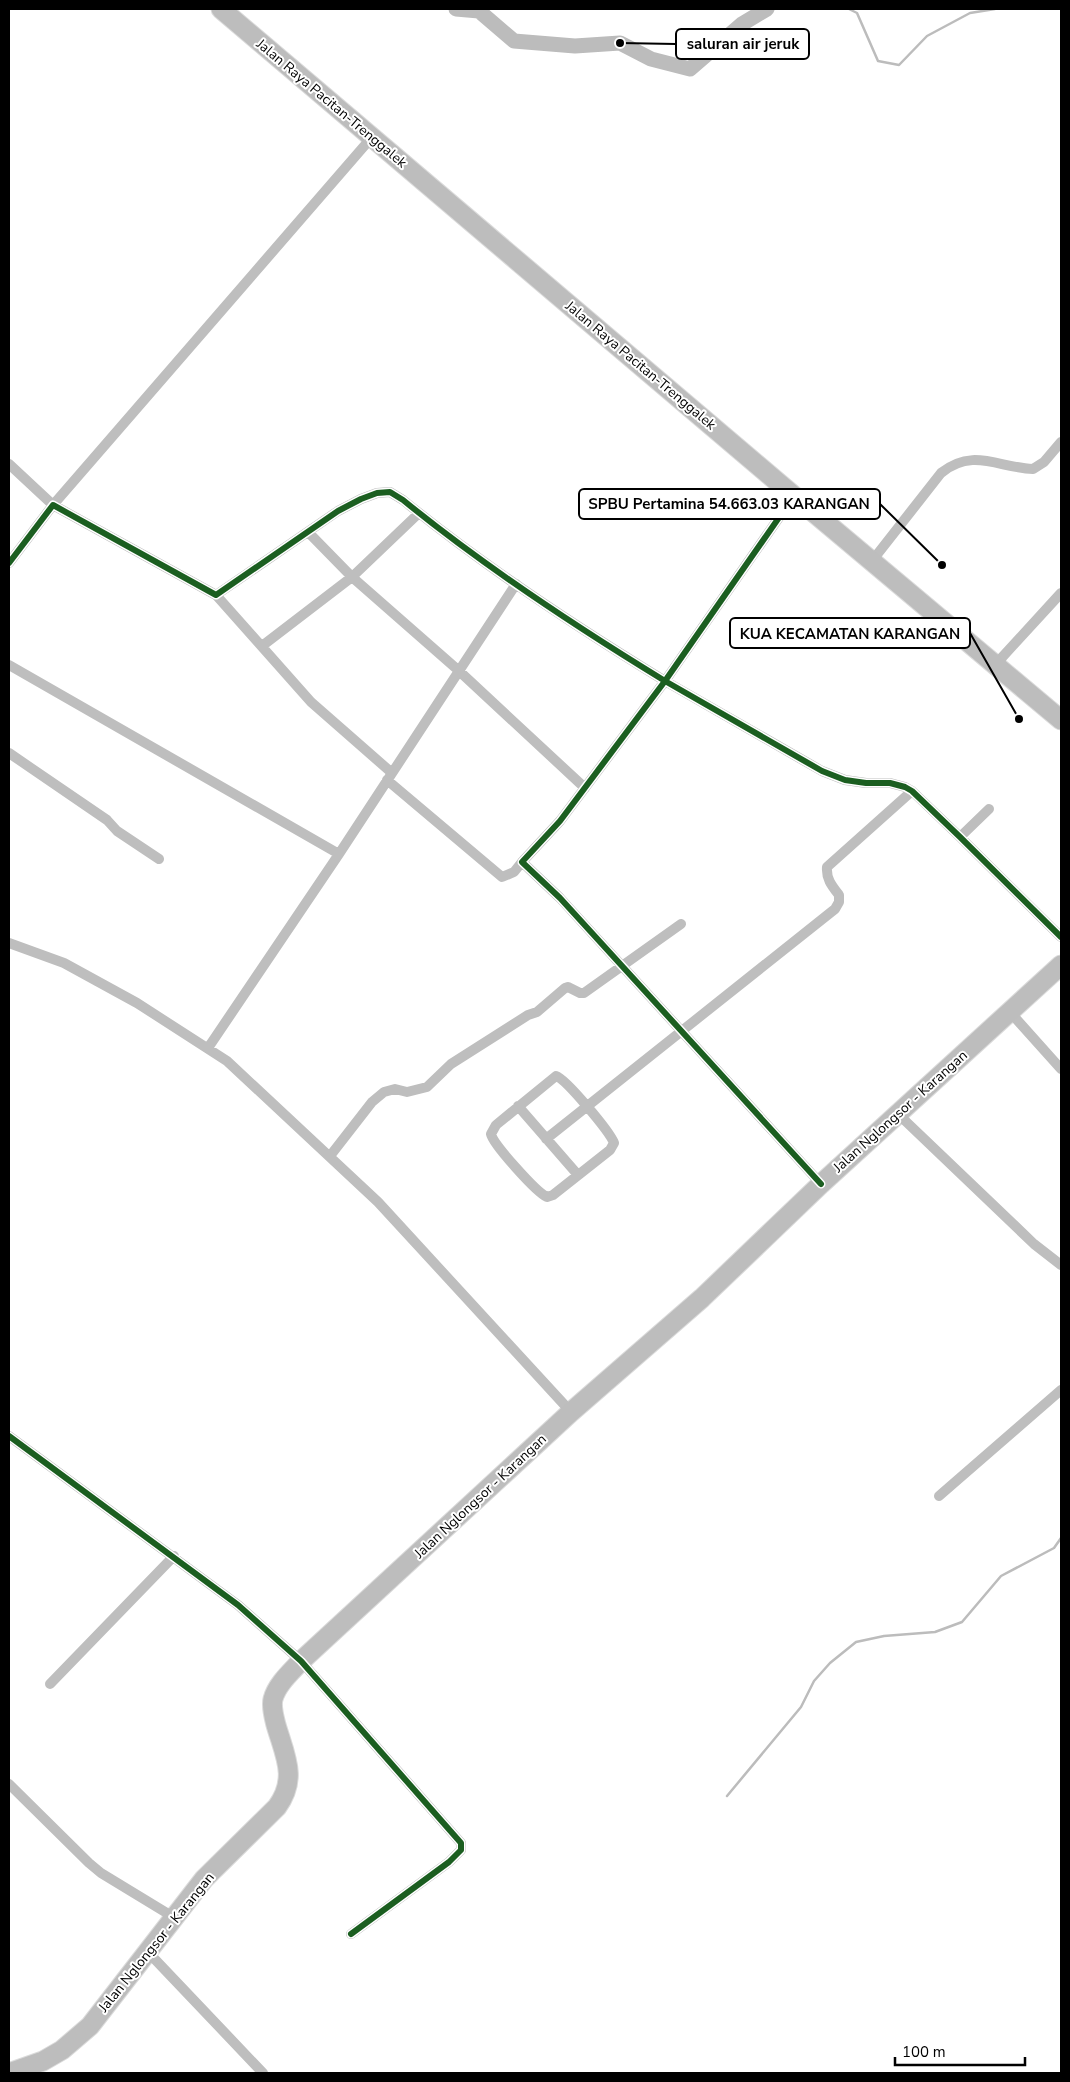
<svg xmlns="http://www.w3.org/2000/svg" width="1070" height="2082" font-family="'Nunito Sans',sans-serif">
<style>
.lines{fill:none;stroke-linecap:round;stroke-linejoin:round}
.stream{stroke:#bcbcbc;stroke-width:2.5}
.river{stroke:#bcbcbc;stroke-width:15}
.highway-casing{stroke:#dbdbdb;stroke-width:21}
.street{stroke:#bebebe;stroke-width:10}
.highway{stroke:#bdbdbd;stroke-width:19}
.cycleway-casing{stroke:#fff;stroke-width:9}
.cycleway{stroke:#1b5e20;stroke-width:6}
.labels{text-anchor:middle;stroke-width:4;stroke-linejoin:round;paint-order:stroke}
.street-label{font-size:14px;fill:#000;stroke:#fff}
.leader{fill:none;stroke:#000;stroke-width:2}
.callout-dot{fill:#000;stroke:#fff;stroke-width:2}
.callout{fill:#fff;stroke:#000;stroke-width:2}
.callout-label{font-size:15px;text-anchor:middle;font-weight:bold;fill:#000}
</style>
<rect width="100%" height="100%" fill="#fff"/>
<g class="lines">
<!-- stream -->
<path class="stream" d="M 849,9 L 857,13 L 878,61 L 899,65 L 927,36 L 970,13 L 995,9
M 727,1796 L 801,1707 L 814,1681 L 830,1663 L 856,1642 L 884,1636 L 935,1632 L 962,1622 L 1001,1576 L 1054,1548 L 1061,1538"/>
<!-- river -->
<path class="river" d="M 456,9 L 479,11 L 514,41 L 575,46 L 620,43 L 651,59 L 690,69 L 742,24 L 767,9"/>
<defs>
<path id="highway" d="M 221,9 L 794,496 L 1061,720
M 9,2073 L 43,2061 L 62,2050 L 90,2026 L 204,1879 L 277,1807 C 298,1778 285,1756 276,1725 C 274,1717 271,1707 273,1699 C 277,1684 291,1672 301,1661 L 571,1412 L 702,1298 L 821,1184 L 1061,965"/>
</defs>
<!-- highway casing -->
<use href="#highway" class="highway-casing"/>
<!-- street -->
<path class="street" d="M 9,464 L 53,505 L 372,137
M 419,513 L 352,577 L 458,670 L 585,788
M 872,561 L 941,473 C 973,447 999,468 1033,469 L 1044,462 L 1061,442
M 9,563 L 53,505 L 216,595 L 338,511 L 361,499 L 377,493 L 390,492 L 403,500 C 485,567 575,626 665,681 L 794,496
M 216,595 L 311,702 L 392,773
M 262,646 L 352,577 L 308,532
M 996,664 L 1061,593
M 9,665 L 339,854
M 9,753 L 107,820 L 117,831 L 159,859
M 387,780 L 502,877 L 514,872 L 522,862
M 960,837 L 989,809
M 9,943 L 64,963 L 137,1003 L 227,1061 L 378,1202 L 571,1412
M 1010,1012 L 1061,1069
M 208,1048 L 339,854 L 516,584
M 556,1076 C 566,1079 610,1132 614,1143 L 610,1150 L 553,1195 L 547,1197 C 536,1192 493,1144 491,1134 L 496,1125 Z
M 518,1106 L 578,1175
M 897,1113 L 1034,1244 L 1061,1265
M 546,1139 L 835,909 L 839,902 L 839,895 C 832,886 826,879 827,867 L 912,791
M 330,1156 L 372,1102 L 384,1092 L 395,1089 L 407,1092 L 427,1087 L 451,1064 L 528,1015 L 537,1012 L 565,988 L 568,987 L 580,993 L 584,993 L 681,924
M 821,1184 L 560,898 L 522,862 L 560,821 L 665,681 L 822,771 L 845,780 L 866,783 L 890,783 L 905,787 L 912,791 L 960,837 L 1061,937
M 9,1436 L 238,1605 L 301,1661 L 461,1843 L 461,1850 L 449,1862 L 351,1934
M 939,1496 L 1061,1390
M 50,1684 L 174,1556
M 9,1784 L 89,1863 L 101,1873 L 175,1918
M 147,1951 L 263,2073"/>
<!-- highway -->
<use href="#highway" class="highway"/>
<defs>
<path id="cycleway" d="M 9,563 L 53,505 L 216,595 L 338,511 L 361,499 L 377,493 L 390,492 L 403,500 C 485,567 575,626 665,681 L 794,496
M 821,1184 L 560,898 L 522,862 L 560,821 L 665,681 L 822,771 L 845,780 L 866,783 L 890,783 L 905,787 L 912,791 L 960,837 L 1061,937
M 9,1436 L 238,1605 L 301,1661 L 461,1843 L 461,1850 L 449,1862 L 351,1934"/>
</defs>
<!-- cycleway casing -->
<use href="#cycleway" class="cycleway-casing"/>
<!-- cycleway -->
<use href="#cycleway" class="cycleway"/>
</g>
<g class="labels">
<!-- street labels -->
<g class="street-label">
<text transform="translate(332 103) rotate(40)" y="5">Jalan Raya Pacitan-Trenggalek</text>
<text transform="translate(641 365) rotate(40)" y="5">Jalan Raya Pacitan-Trenggalek</text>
<text transform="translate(900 1111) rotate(-42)" y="5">Jalan Nglongsor - Karangan</text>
<text transform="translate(480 1496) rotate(-43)" y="5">Jalan Nglongsor - Karangan</text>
<text transform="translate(156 1942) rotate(-51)" y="5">Jalan Nglongsor - Karangan</text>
</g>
</g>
<!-- callouts -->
<path class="leader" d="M620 43L676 44M942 565L880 504M1019 719L970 633"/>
<g class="callout-dot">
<circle cx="620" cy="43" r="5"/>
<circle cx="942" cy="565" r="5"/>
<circle cx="1019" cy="719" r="5"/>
</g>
<g class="callout">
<rect x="676" y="29" width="133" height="30" rx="5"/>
<rect x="579" y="489" width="301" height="30" rx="5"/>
<rect x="730" y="618" width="240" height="30" rx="5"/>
</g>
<g class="callout-label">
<text x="743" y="49">saluran air jeruk</text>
<text x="729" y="509">SPBU Pertamina 54.663.03 KARANGAN</text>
<text x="850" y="639">KUA KECAMATAN KARANGAN</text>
</g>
<!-- border -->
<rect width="1070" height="2082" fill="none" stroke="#000000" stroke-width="20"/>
<!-- scale -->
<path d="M895 2057v8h130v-8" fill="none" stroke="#000000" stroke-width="2.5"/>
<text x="902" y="2057" font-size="15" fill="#000000" stroke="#ffffff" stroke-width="4" paint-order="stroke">100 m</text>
</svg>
